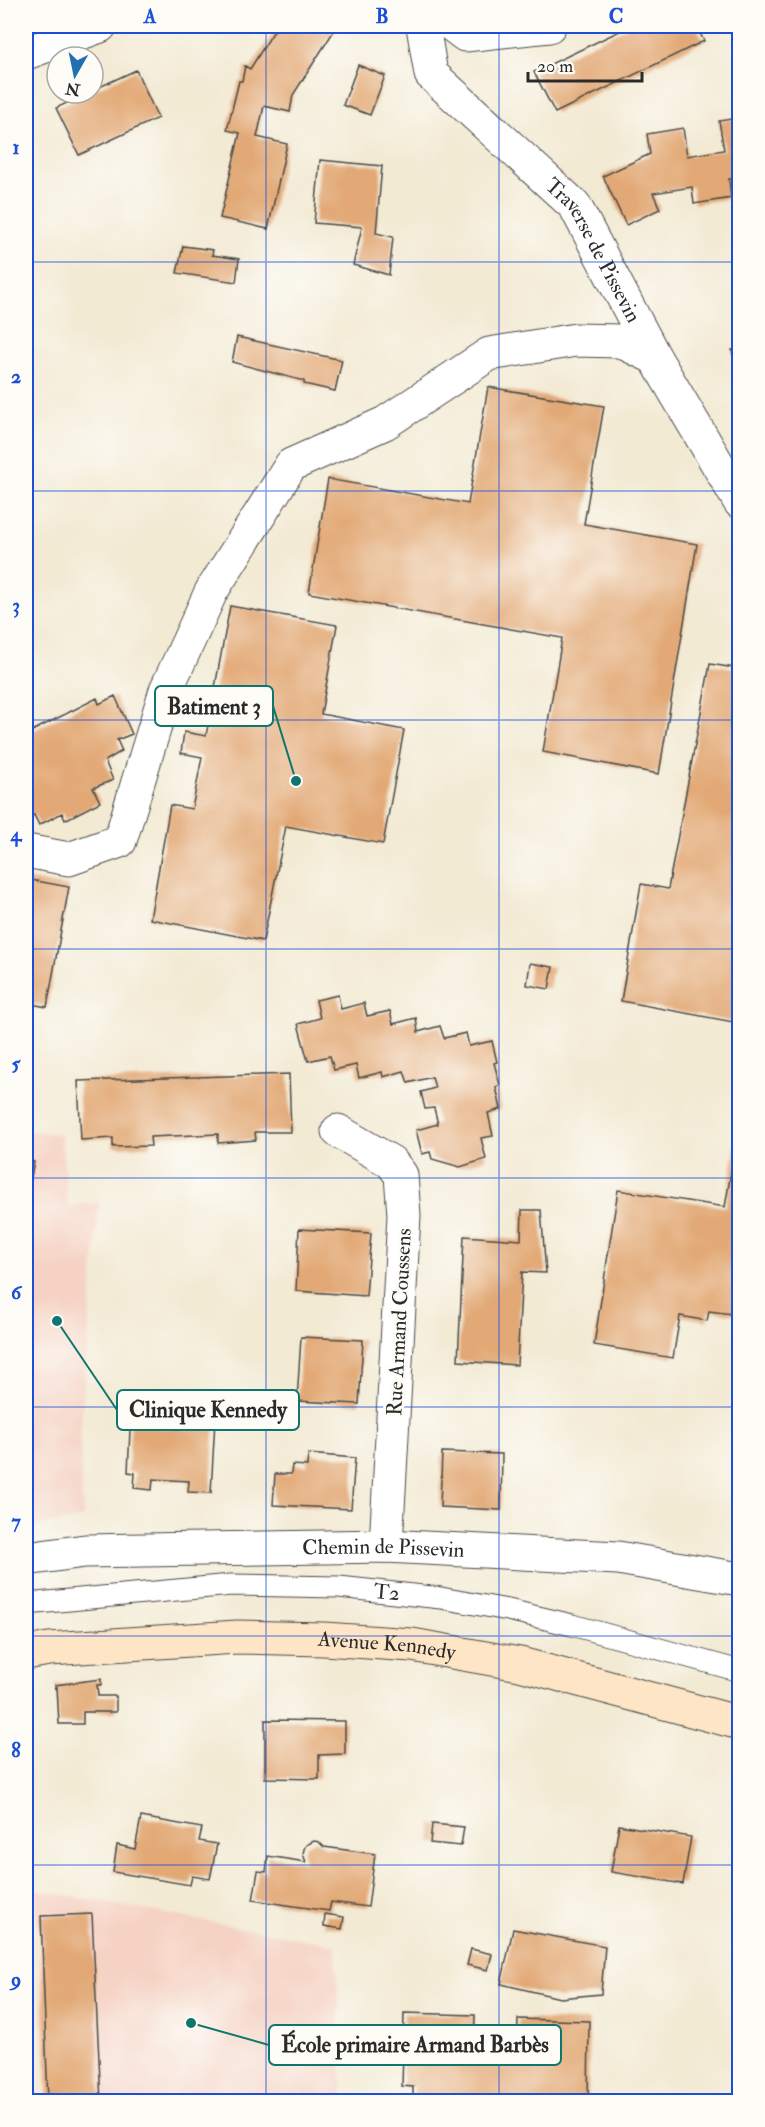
<svg xmlns="http://www.w3.org/2000/svg" width="765" height="2127" font-family="'IM FELL Double Pica',serif">
<style>
.built{fill:#f5d2c3}
.building{fill:#e2a875}
.lines{fill:none;stroke-linecap:round;stroke-linejoin:round}
.service-casing{stroke:#494844;stroke-width:23}
.minor-casing{stroke:#494844;stroke-width:35}
.secondary-casing{stroke:#494844;stroke-width:35}
.service{stroke:#fff;stroke-width:21}
.minor{stroke:#fff;stroke-width:33}
.secondary{stroke:#fde5c5;stroke-width:33}
.grid{fill:none;stroke:#1d4ed8;stroke-width:1.5;stroke-opacity:0.55}
.labels{text-anchor:middle;stroke-width:6;stroke-linejoin:round;paint-order:stroke}
.street-label{font-size:21px;fill:#2b2b2b;stroke:#fdfcf7}
.leader{fill:none;stroke:#0f766e;stroke-width:2}
.callout-dot{fill:#0f766e;stroke:#fdfcf7;stroke-width:2}
.callout{fill:#fdfcf7;stroke:#0f766e;stroke-width:2}
.callout-label{font-size:22px;text-anchor:middle;font-weight:bold;fill:#2b2b2b}
.neatline{fill:none;stroke:#1d4ed8;stroke-width:2}
.grid-label{font-size:20px;text-anchor:middle;font-weight:bold;fill:#1d4ed8}
</style>
<rect width="100%" height="100%" fill="#fdfcf7"/>
<filter id="ink" filterUnits="userSpaceOnUse"><feTurbulence type="fractalNoise" baseFrequency=".0167" numOctaves="2"/><feDisplacementMap in="SourceGraphic" scale="12" xChannelSelector="R" yChannelSelector="G"/><feConvolveMatrix kernelMatrix="1 2 1 2 8 2 1 2 1" color-interpolation-filters="sRGB"/></filter>
<filter id="wash" filterUnits="userSpaceOnUse"><feTurbulence type="fractalNoise" baseFrequency=".008" numOctaves="4" result="noise"/><feDisplacementMap in="SourceGraphic" scale="24" xChannelSelector="R" yChannelSelector="G"/><feGaussianBlur stdDeviation="1.35" result="paint"/><feColorMatrix in="noise" values="0 0 0 0 0 0 0 0 0 0 0 0 0 0 0 0 0 1.4 0 .05"/><feComposite in="paint" operator="in"/></filter>
<g filter="url(#wash)">
<rect width="100%" height="100%" fill="#f3ead4"/>
<!-- built -->
<path class="built" d="M 26,1131 L 61,1134 L 68,1206 L 99,1203 L 80,1436 L 83,1518 L 26,1528 Z
M 36,1890 L 336,1945 L 343,2101 L 47,2101 Z"/>
<g id="blocks">
<!-- building -->
<path class="building" d="M 277,26 L 337,26 L 293,95 L 290,112 L 264,106 L 257,137 L 287,144 L 268,229 L 220,218 L 240,133 L 227,130 L 239,81 L 242,81 L 245,66 L 250,69 Z
M 630,26 L 696,26 L 704,41 L 555,113 L 534,72 Z
M 358,65 L 385,76 L 370,115 L 343,105 Z
M 136,70 L 158,118 L 79,155 L 56,108 L 88,93 L 93,93 L 93,90 Z
M 737,118 L 740,133 L 740,178 L 729,179 L 731,198 L 694,204 L 692,187 L 653,193 L 660,209 L 626,225 L 603,176 L 650,154 L 647,134 L 683,128 L 687,156 L 724,150 L 719,121 Z
M 320,160 L 382,166 L 376,233 L 393,237 L 389,275 L 353,265 L 362,227 L 314,223 Z
M 183,246 L 213,250 L 212,255 L 239,259 L 236,282 L 177,273 Z
M 237,337 L 342,360 L 335,391 L 304,384 L 304,381 L 232,362 Z
M 740,348 L 740,374 L 739,374 L 732,350 Z
M 488,387 L 604,406 L 584,524 L 697,544 L 659,774 L 543,752 L 562,638 L 309,593 L 328,479 L 468,504 Z
M 230,606 L 337,625 L 321,714 L 404,730 L 383,844 L 286,826 L 263,941 L 150,919 L 170,805 L 192,809 L 202,757 L 181,753 L 184,732 L 206,736 Z
M 710,664 L 740,669 L 740,990 L 733,1022 L 621,1001 L 641,884 L 668,889 Z
M 115,696 L 132,734 L 117,740 L 122,751 L 105,761 L 113,780 L 93,788 L 100,802 L 65,820 L 62,813 L 39,825 L 34,815 L 26,818 L 26,734 L 97,698 L 99,704 Z
M 26,879 L 69,887 L 47,1007 L 26,1003 Z
M 530,963 L 553,967 L 549,989 L 527,985 Z
M 338,995 L 341,1009 L 364,1003 L 367,1016 L 390,1011 L 393,1024 L 416,1018 L 418,1032 L 440,1026 L 444,1038 L 466,1033 L 469,1046 L 492,1041 L 497,1062 L 494,1063 L 500,1085 L 496,1087 L 501,1109 L 488,1113 L 493,1136 L 481,1138 L 486,1159 L 460,1167 L 432,1159 L 430,1152 L 422,1154 L 416,1130 L 438,1124 L 434,1108 L 425,1109 L 421,1092 L 435,1088 L 432,1077 L 408,1083 L 404,1071 L 383,1077 L 382,1072 L 359,1078 L 356,1065 L 334,1070 L 330,1056 L 308,1061 L 298,1024 L 320,1018 L 316,1000 Z
M 289,1074 L 291,1132 L 255,1132 L 256,1140 L 218,1143 L 218,1134 L 150,1137 L 151,1146 L 113,1147 L 113,1138 L 81,1140 L 78,1081 Z
M 738,1132 L 740,1315 L 709,1311 L 707,1321 L 680,1316 L 673,1358 L 594,1345 L 618,1190 L 725,1207 Z
M 26,1161 L 34,1162 L 30,1182 L 26,1181 Z
M 522,1210 L 541,1210 L 546,1273 L 522,1272 L 517,1365 L 458,1361 L 464,1236 L 521,1240 Z
M 299,1229 L 371,1233 L 366,1296 L 296,1291 Z
M 301,1337 L 363,1340 L 359,1404 L 297,1401 Z
M 131,1409 L 161,1410 L 160,1428 L 192,1429 L 193,1418 L 215,1420 L 211,1493 L 188,1492 L 189,1481 L 153,1479 L 152,1490 L 134,1488 L 135,1473 L 128,1472 Z
M 442,1452 L 502,1454 L 501,1510 L 440,1507 Z
M 308,1454 L 355,1458 L 351,1509 L 273,1505 L 275,1474 L 291,1474 L 292,1465 L 307,1466 Z
M 101,1679 L 101,1685 L 97,1685 L 98,1696 L 116,1696 L 116,1712 L 83,1712 L 83,1724 L 59,1724 L 57,1687 L 55,1688 L 55,1685 Z
M 265,1720 L 345,1721 L 345,1754 L 319,1755 L 319,1779 L 265,1778 Z
M 141,1817 L 202,1828 L 199,1841 L 217,1844 L 210,1879 L 192,1876 L 190,1885 L 113,1872 L 117,1845 L 135,1849 Z
M 432,1824 L 464,1827 L 461,1846 L 430,1843 Z
M 619,1825 L 691,1837 L 683,1884 L 611,1872 Z
M 314,1841 L 319,1842 L 324,1847 L 375,1854 L 368,1907 L 331,1902 L 329,1911 L 253,1900 L 258,1871 L 266,1872 L 268,1856 L 306,1862 L 303,1854 L 304,1849 L 306,1845 Z
M 92,1914 L 101,2102 L 48,2102 L 41,1916 Z
M 325,1914 L 344,1917 L 342,1929 L 324,1926 Z
M 513,1929 L 605,1946 L 601,1994 L 560,1998 L 501,1984 Z
M 471,1949 L 492,1954 L 488,1970 L 467,1965 Z
M 404,2013 L 475,2015 L 474,2051 L 517,2053 L 518,2019 L 589,2021 L 588,2102 L 413,2102 L 413,2087 L 402,2086 Z
M 336,2097 L 336,2102 L 182,2102 L 182,2099 Z"/>
</g>
</g>
<g filter="url(#ink)">
<use href="#blocks" fill-opacity="0" stroke="#494844" stroke-width="1.5"/>
<g class="lines">
<defs>
<g id="service">
<path id="s1" d="M 26,1604 L 231,1585 L 339,1587 L 441,1598 L 508,1610 L 572,1625 L 740,1671"/>
</g>
<g id="minor">
<path id="s2" d="M 423,26 L 431,74 L 575,206 L 655,358 L 740,502"/>
<path d="M 453,26 L 465,35 L 549,26"/>
<path d="M 26,53 L 100,26"/>
<path d="M 26,851 L 69,859 L 120,841 L 166,690 L 211,592 L 291,465 L 385,423 L 489,354 L 576,340 L 620,341 L 655,358"/>
<path d="M 338,1131 L 391,1162 L 401,1175 L 404,1215 L 386,1546"/>
<path id="s3" d="M 26,1559 L 85,1551 L 386,1546 L 618,1558 L 740,1579"/>
</g>
<g id="secondary">
<path id="s4" d="M 26,1653 L 49,1649 L 237,1637 L 324,1639 L 412,1645 L 520,1664 L 740,1723"/>
</g>
</defs>
<!-- service casing -->
<use href="#service" class="service-casing"/>
<!-- minor casing -->
<use href="#minor" class="minor-casing"/>
<!-- secondary casing -->
<use href="#secondary" class="secondary-casing"/>
<!-- service -->
<use href="#service" class="service"/>
<!-- minor -->
<use href="#minor" class="minor"/>
<!-- secondary -->
<use href="#secondary" class="secondary"/>
</g>
</g>
<!-- grid -->
<path class="grid" d="M 266,26 L 266,2102M 499,26 L 499,2102M 26,262 L 740,262M 26,491 L 740,491M 26,720 L 740,720M 26,949 L 740,949M 26,1178 L 740,1178M 26,1407 L 740,1407M 26,1636 L 740,1636M 26,1865 L 740,1865"/>
<g class="labels">
<!-- street labels -->
<g class="street-label">
<text dy="7" stroke="none"><textPath href="#s2" startOffset="291">Traverse de Pissevin</textPath></text>
<text transform="translate(399 1322) rotate(-87)" y="7">Rue Armand Coussens</text>
<text dy="7" stroke="none"><textPath href="#s3" startOffset="358">Chemin de Pissevin</textPath></text>
<text dy="7" stroke="none"><textPath href="#s1" startOffset="362">T2</textPath></text>
<text dy="7" stroke="none"><textPath href="#s4" startOffset="362">Avenue Kennedy</textPath></text>
</g>
</g>
<!-- callouts -->
<path class="leader" d="M296 781L273 706M57 1321L117 1410M191 2023L269 2045"/>
<g class="callout-dot">
<circle cx="296" cy="781" r="6"/>
<circle cx="57" cy="1321" r="6"/>
<circle cx="191" cy="2023" r="6"/>
</g>
<g class="callout">
<rect x="155" y="686" width="118" height="40" rx="6"/>
<rect x="117" y="1390" width="182" height="40" rx="6"/>
<rect x="269" y="2025" width="292" height="40" rx="6"/>
</g>
<g class="callout-label">
<text x="214" y="714">Batiment 3</text>
<text x="208" y="1417">Clinique Kennedy</text>
<text x="415" y="2052">École primaire Armand Barbès</text>
</g>
<!-- margin -->
<rect width="765" height="2127" fill="none" stroke="#fdfcf7" stroke-width="66"/>
<!-- north arrow -->
<g transform="translate(75 75) rotate(189)"><circle r="28" fill="#fdfcf7" stroke="#a9a8a5" stroke-width="1.5"/>
<path d="M0-4.5L10 22L0 15L-10 22Z" fill="#1f6fb2"/>
<text y="-9" font-size="16" font-weight="bold" text-anchor="middle" fill="#2b2b2b">N</text>
</g>
<!-- scale -->
<path d="M528 72v9h114v-9" fill="none" stroke="#2b2b2b" stroke-width="3"/>
<text x="537" y="72" font-size="18" fill="#2b2b2b" stroke="#fdfcf7" stroke-width="4.5" paint-order="stroke">20 m</text>
<rect x="33" y="33" width="699" height="2061" class="neatline"/>
<g class="grid-label">
<text x="150" y="23">A</text>
<text x="382" y="23">B</text>
<text x="616" y="23">C</text>
<text x="16" y="154">1</text>
<text x="16" y="383">2</text>
<text x="16" y="612">3</text>
<text x="16" y="841">4</text>
<text x="16" y="1070">5</text>
<text x="16" y="1299">6</text>
<text x="16" y="1528">7</text>
<text x="16" y="1757">8</text>
<text x="16" y="1986">9</text>
</g>
</svg>
